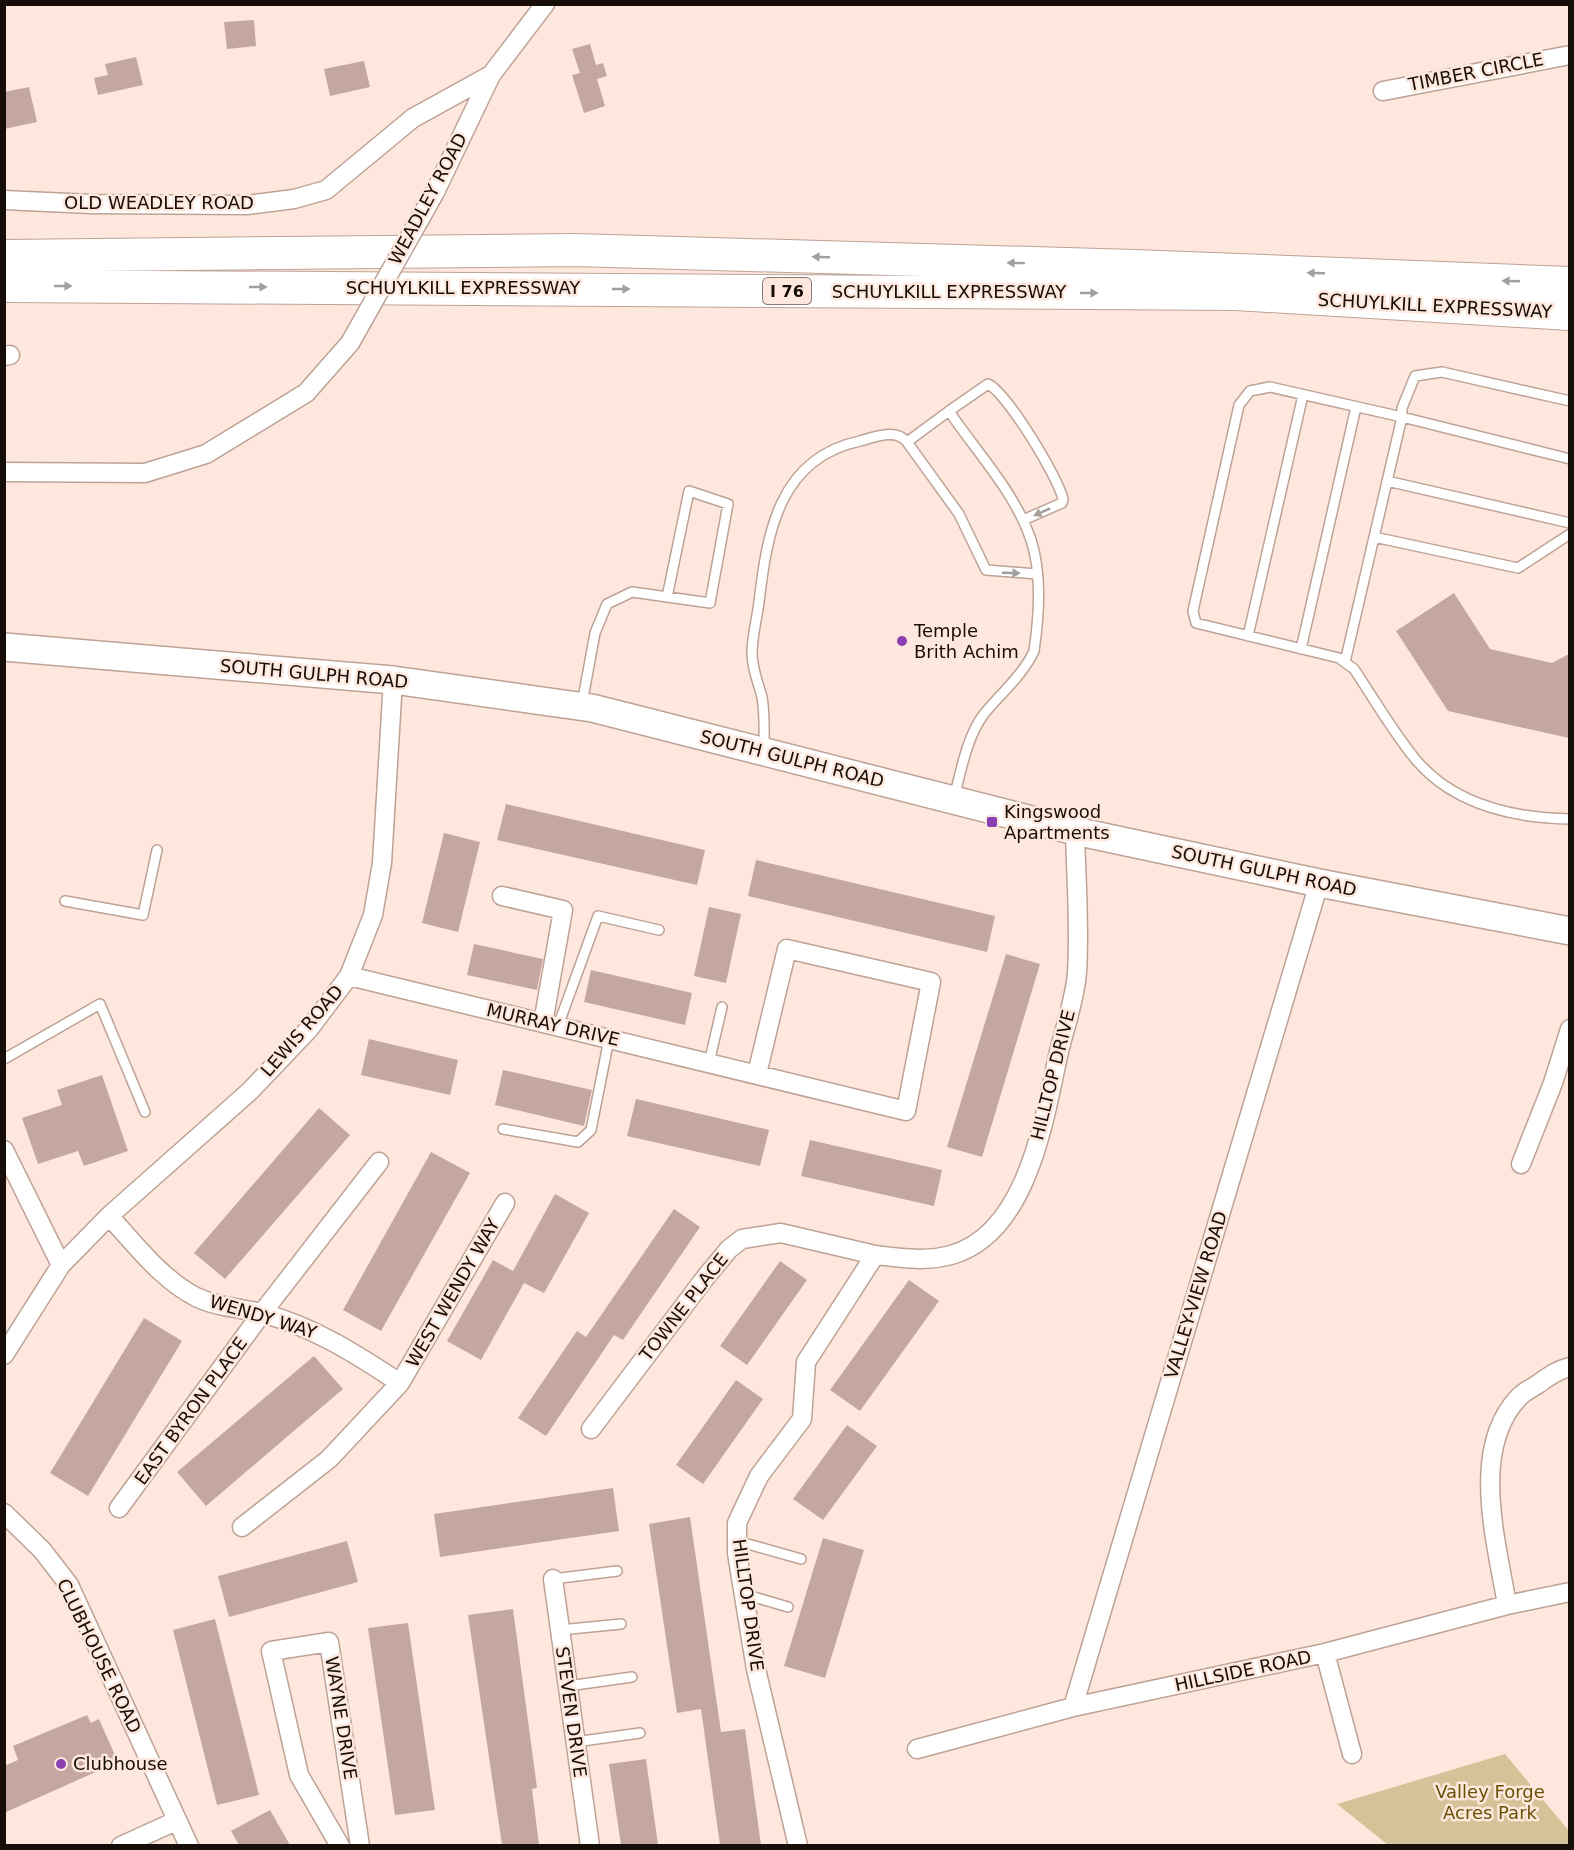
<svg xmlns="http://www.w3.org/2000/svg" width="1574" height="1850" font-family="'DejaVu Sans',sans-serif">
<style>
.green{fill:#d5c299}
.building{fill:#c5a7a2}
.lines{fill:none;stroke-linecap:round;stroke-linejoin:round}
.service-casing{stroke:#bda295;stroke-width:12}
.minor-casing{stroke:#bda295;stroke-width:21}
.primary-casing{stroke:#bda295;stroke-width:30}
.motorway-casing{stroke:#bda295;stroke-width:34}
.service{stroke:#fff;stroke-width:9}
.minor{stroke:#fff;stroke-width:18}
.primary{stroke:#fff;stroke-width:27}
.motorway{stroke:#fff;stroke-width:32}
.minor-bridge-casing{stroke:#bda295;stroke-width:21;stroke-linecap:butt}
.minor-bridge{stroke:#fff;stroke-width:18}
.oneway{fill:#a29f9d}
.poi-dot{fill:#8a40b2;stroke:#fee8dd;stroke-width:2}
.labels{text-anchor:middle;stroke-width:5;stroke-linejoin:round;paint-order:stroke}
.shield{fill:#fee8dd;stroke:#5c4f49;stroke-width:1.5}
.shield-label{font-size:16px;font-weight:bold;fill:#170e09}
.street-label{font-size:18px;fill:#170e09;stroke:#fee8dd}
.poi-label{font-size:18px;fill:#170e09;stroke:#fee8dd;text-anchor:start}
.park-label{font-size:18px;fill:#6b5004;stroke:#fee8dd}
</style>
<rect width="100%" height="100%" fill="#fee8dd"/>
<!-- green -->
<path class="green" d="M 1505,1754 L 1569,1831 L 1569,1845 L 1388,1845 L 1337,1804 Z"/>
<!-- building -->
<path class="building" d="M 254,20 L 256,46 L 227,49 L 224,22 Z
M 590,44 L 596,65 L 603,63 L 607,76 L 597,79 L 605,106 L 584,113 L 572,75 L 580,73 L 572,49 Z
M 136,57 L 143,85 L 98,95 L 94,78 L 108,75 L 105,64 Z
M 364,61 L 370,87 L 330,96 L 324,69 Z
M 29,87 L 37,122 L 4,129 L 4,92 Z
M 1454,593 L 1490,649 L 1552,663 L 1569,654 L 1569,738 L 1448,711 L 1396,631 Z
M 506,804 L 705,850 L 697,885 L 497,840 Z
M 444,833 L 480,842 L 458,932 L 422,923 Z
M 756,860 L 995,916 L 987,952 L 748,896 Z
M 709,907 L 741,914 L 726,983 L 694,976 Z
M 474,944 L 543,959 L 537,990 L 467,975 Z
M 1006,954 L 1040,964 L 982,1157 L 947,1147 Z
M 591,970 L 692,993 L 685,1025 L 584,1002 Z
M 369,1039 L 458,1060 L 450,1095 L 361,1075 Z
M 503,1070 L 592,1090 L 584,1126 L 495,1105 Z
M 102,1075 L 128,1151 L 84,1166 L 78,1151 L 38,1164 L 22,1118 L 62,1105 L 57,1090 Z
M 636,1099 L 769,1130 L 760,1166 L 627,1136 Z
M 319,1108 L 350,1135 L 225,1279 L 194,1253 Z
M 810,1140 L 942,1170 L 934,1206 L 801,1176 Z
M 431,1152 L 470,1173 L 381,1331 L 343,1310 Z
M 555,1194 L 589,1213 L 544,1293 L 524,1283 L 481,1360 L 447,1341 L 493,1260 L 513,1271 Z
M 674,1209 L 700,1227 L 623,1340 L 614,1335 L 546,1436 L 518,1418 L 577,1331 L 586,1337 Z
M 780,1261 L 807,1280 L 747,1365 L 720,1346 Z
M 909,1280 L 939,1301 L 860,1411 L 830,1390 Z
M 144,1318 L 182,1341 L 88,1496 L 50,1473 Z
M 314,1356 L 343,1389 L 206,1506 L 177,1472 Z
M 736,1380 L 763,1399 L 703,1484 L 676,1465 Z
M 847,1425 L 877,1446 L 823,1520 L 793,1499 Z
M 613,1488 L 619,1531 L 440,1557 L 434,1514 Z
M 690,1517 L 721,1732 L 745,1729 L 761,1845 L 720,1845 L 701,1709 L 677,1713 L 649,1524 Z
M 823,1538 L 864,1550 L 825,1678 L 784,1666 Z
M 347,1541 L 358,1582 L 229,1617 L 218,1576 Z
M 513,1609 L 537,1788 L 532,1789 L 539,1845 L 502,1845 L 468,1615 Z
M 215,1619 L 259,1795 L 217,1805 L 173,1630 Z
M 408,1623 L 435,1810 L 395,1815 L 368,1628 Z
M 87,1715 L 91,1723 L 99,1719 L 118,1762 L 4,1813 L 4,1766 L 18,1760 L 13,1746 Z
M 646,1759 L 658,1845 L 621,1845 L 609,1764 Z
M 270,1810 L 290,1845 L 239,1845 L 231,1831 Z"/>
<g class="lines">
<defs>
<path id="service" d="M 1570,401 L 1442,372 L 1415,376 L 1402,408 L 1402,417 L 1270,387 L 1250,391 L 1239,405 L 1193,611 L 1196,623 L 1339,658 L 1354,669 C 1374,699 1393,732 1416,760 C 1454,805 1513,818 1570,819
M 949,411 L 988,384 C 1007,393 1058,477 1063,499 L 1062,503 L 1023,520
M 907,442 L 959,514 L 986,570 L 1037,574
M 1387,481 L 1570,523
M 1374,537 L 1518,568 L 1570,534
M 1248,636 L 1303,395
M 1301,649 L 1356,407
M 1345,662 L 1402,417 L 1570,459
M 582,704 L 595,633 L 607,604 L 632,592 L 710,603 L 728,504 L 689,491 L 667,597
M 764,748 C 764,731 765,714 762,697 C 758,682 752,669 752,653 C 752,636 757,619 759,602 C 767,533 779,458 860,441 C 875,437 896,428 907,442 L 949,411 C 977,453 1015,492 1031,540 C 1042,573 1039,617 1034,651 C 1023,675 1001,693 984,714 C 967,736 961,771 954,798
M 65,901 L 143,915 L 157,850
M 558,1026 L 598,916 L 659,930
M 4,1059 L 100,1004 L 145,1112
M 709,1063 L 722,1007
M 503,1129 L 578,1142 L 591,1130 L 609,1039
M 737,1541 L 801,1559
M 553,1579 L 617,1571
M 744,1594 L 788,1607
M 560,1630 L 621,1624
M 568,1686 L 632,1677
M 575,1742 L 640,1733"/>
<path id="minor" d="M 1383,91 L 1570,55
M 435,192 L 491,75 L 545,4
M 4,200 L 91,204 L 247,205 L 294,199 L 326,190 L 413,118 L 491,75
M 4,356 L 10,355
M 4,472 L 145,473 L 206,454 L 306,393 L 350,343
M 502,896 L 563,910 L 543,1023
M 349,976 L 906,1111 L 931,982 L 787,949 L 757,1074
M 4,1150 L 61,1265 L 4,1355
M 1521,1164 L 1553,1083 L 1570,1029
M 109,1216 C 135,1244 161,1279 196,1297 C 217,1307 239,1308 262,1313 C 314,1327 356,1354 400,1383
M 61,1265 L 109,1216 L 250,1091 L 309,1029 L 349,976 L 373,915 L 382,863 L 393,680
M 591,1429 L 705,1278 L 729,1249 L 742,1239 L 781,1233 L 875,1255
M 119,1508 L 262,1313 L 379,1162
M 4,1513 L 42,1550 L 69,1585 L 189,1846
M 242,1527 L 329,1459 L 400,1383 L 505,1203
M 553,1579 L 590,1846
M 1507,1605 C 1497,1543 1469,1449 1519,1397 C 1524,1392 1532,1388 1538,1384 C 1548,1377 1557,1370 1570,1367
M 1325,1653 L 1352,1754
M 1073,1707 L 1319,883
M 917,1749 L 1073,1707 L 1325,1653 L 1507,1605 L 1570,1592
M 121,1846 L 176,1821
M 340,1846 L 299,1775 L 271,1651 L 329,1642 L 360,1846
M 798,1846 L 756,1669 L 737,1553 L 737,1523 L 759,1476 L 802,1419 L 806,1362 L 875,1255 C 900,1258 926,1262 951,1255 C 1027,1234 1044,1120 1058,1056 C 1064,1029 1075,1001 1077,972 C 1080,926 1076,878 1075,831"/>
<path id="primary" d="M 4,647 L 393,680 L 592,708 L 1075,831 L 1319,883 L 1570,931"/>
<path id="motorway" d="M 4,256 L 575,250 L 1134,266 L 1570,283
M 4,286 L 1236,294 L 1570,314"/>
</defs>
<!-- service casing -->
<use href="#service" class="service-casing"/>
<!-- minor casing -->
<use href="#minor" class="minor-casing"/>
<!-- primary casing -->
<use href="#primary" class="primary-casing"/>
<!-- motorway casing -->
<use href="#motorway" class="motorway-casing"/>
<!-- service -->
<use href="#service" class="service"/>
<!-- minor -->
<use href="#minor" class="minor"/>
<!-- primary -->
<use href="#primary" class="primary"/>
<!-- motorway -->
<use href="#motorway" class="motorway"/>
<defs>
<path id="minor-bridge" d="M 350,343 L 435,192"/>
</defs>
<!-- minor-bridge casing -->
<use href="#minor-bridge" class="minor-bridge-casing"/>
<!-- minor-bridge -->
<use href="#minor-bridge" class="minor-bridge"/>
</g>
<!-- one-way arrows -->
<defs><path id="oneway-solid" d="M-6-.8H1V-3.2L6.5 0L1 3.2V.8H-6Z" transform="scale(1.5)"/></defs>
<g class="oneway">
<use href="#oneway-solid" transform="translate(821 257) rotate(-178)"/>
<use href="#oneway-solid" transform="translate(1016 263) rotate(-179)"/>
<use href="#oneway-solid" transform="translate(1316 273) rotate(-178)"/>
<use href="#oneway-solid" transform="translate(1511 281) rotate(-178)"/>
<use href="#oneway-solid" transform="translate(63 286)"/>
<use href="#oneway-solid" transform="translate(258 287)"/>
<use href="#oneway-solid" transform="translate(621 289)"/>
<use href="#oneway-solid" transform="translate(1089 293)"/>
<use href="#oneway-solid" transform="translate(1042 512) rotate(156)"/>
<use href="#oneway-solid" transform="translate(1011 573) rotate(2)"/>
</g>
<!-- markers -->
<g class="poi-dot">
<circle cx="902" cy="641" r="6"/>
<rect x="986" y="816" width="12" height="12" rx="3"/>
<circle cx="61" cy="1764" r="6"/>
</g>
<g class="labels">
<!-- shield labels -->
<rect class="shield" x="763" y="278" width="48" height="26" rx="4.5"/>
<g class="shield-label">
<text x="787" y="297">I 76</text>
</g>
<!-- street labels -->
<g class="street-label">
<text transform="translate(1476 72) rotate(-11)" y="6">TIMBER CIRCLE</text>
<text transform="translate(428 199) rotate(-62)" y="6">WEADLEY ROAD</text>
<text x="159" y="209">OLD WEADLEY ROAD</text>
<text x="463" y="294">SCHUYLKILL EXPRESSWAY</text>
<text x="949" y="298">SCHUYLKILL EXPRESSWAY</text>
<text transform="translate(1435 306) rotate(3)" y="6">SCHUYLKILL EXPRESSWAY</text>
<text transform="translate(314 674) rotate(5)" y="6">SOUTH GULPH ROAD</text>
<text transform="translate(792 759) rotate(14)" y="6">SOUTH GULPH ROAD</text>
<text transform="translate(1264 871) rotate(12)" y="6">SOUTH GULPH ROAD</text>
<text transform="translate(553 1025) rotate(13)" y="6">MURRAY DRIVE</text>
<text transform="translate(302 1031) rotate(-49)" y="6">LEWIS ROAD</text>
<text transform="translate(1053 1075) rotate(-76)" y="6">HILLTOP DRIVE</text>
<text transform="translate(453 1293) rotate(-60)" y="6">WEST WENDY WAY</text>
<text transform="translate(1196 1295) rotate(-73)" y="6">VALLEY-VIEW ROAD</text>
<text transform="translate(684 1307) rotate(-52)" y="6">TOWNE PLACE</text>
<text transform="translate(263 1317) rotate(17)" y="6">WENDY WAY</text>
<text transform="translate(191 1411) rotate(-54)" y="6">EAST BYRON PLACE</text>
<text transform="translate(748 1605) rotate(82)" y="6">HILLTOP DRIVE</text>
<text transform="translate(99 1656) rotate(64)" y="6">CLUBHOUSE ROAD</text>
<text transform="translate(1243 1671) rotate(-12)" y="6">HILLSIDE ROAD</text>
<text transform="translate(571 1712) rotate(82)" y="6">STEVEN DRIVE</text>
<text transform="translate(341 1718) rotate(81)" y="6">WAYNE DRIVE</text>
</g>
<!-- poi labels -->
<g class="poi-label">
<text x="914" y="637">Temple<tspan x="914" dy="21">Brith Achim</tspan></text>
<text x="1004" y="818">Kingswood<tspan x="1004" dy="21">Apartments</tspan></text>
<text x="73" y="1770">Clubhouse</text>
</g>
<!-- park labels -->
<g class="park-label">
<text x="1490" y="1798">Valley Forge<tspan x="1490" dy="21">Acres Park</tspan></text>
</g>
</g>
<!-- border -->
<rect width="1574" height="1850" fill="none" stroke="#170e09" stroke-width="12"/>
</svg>
